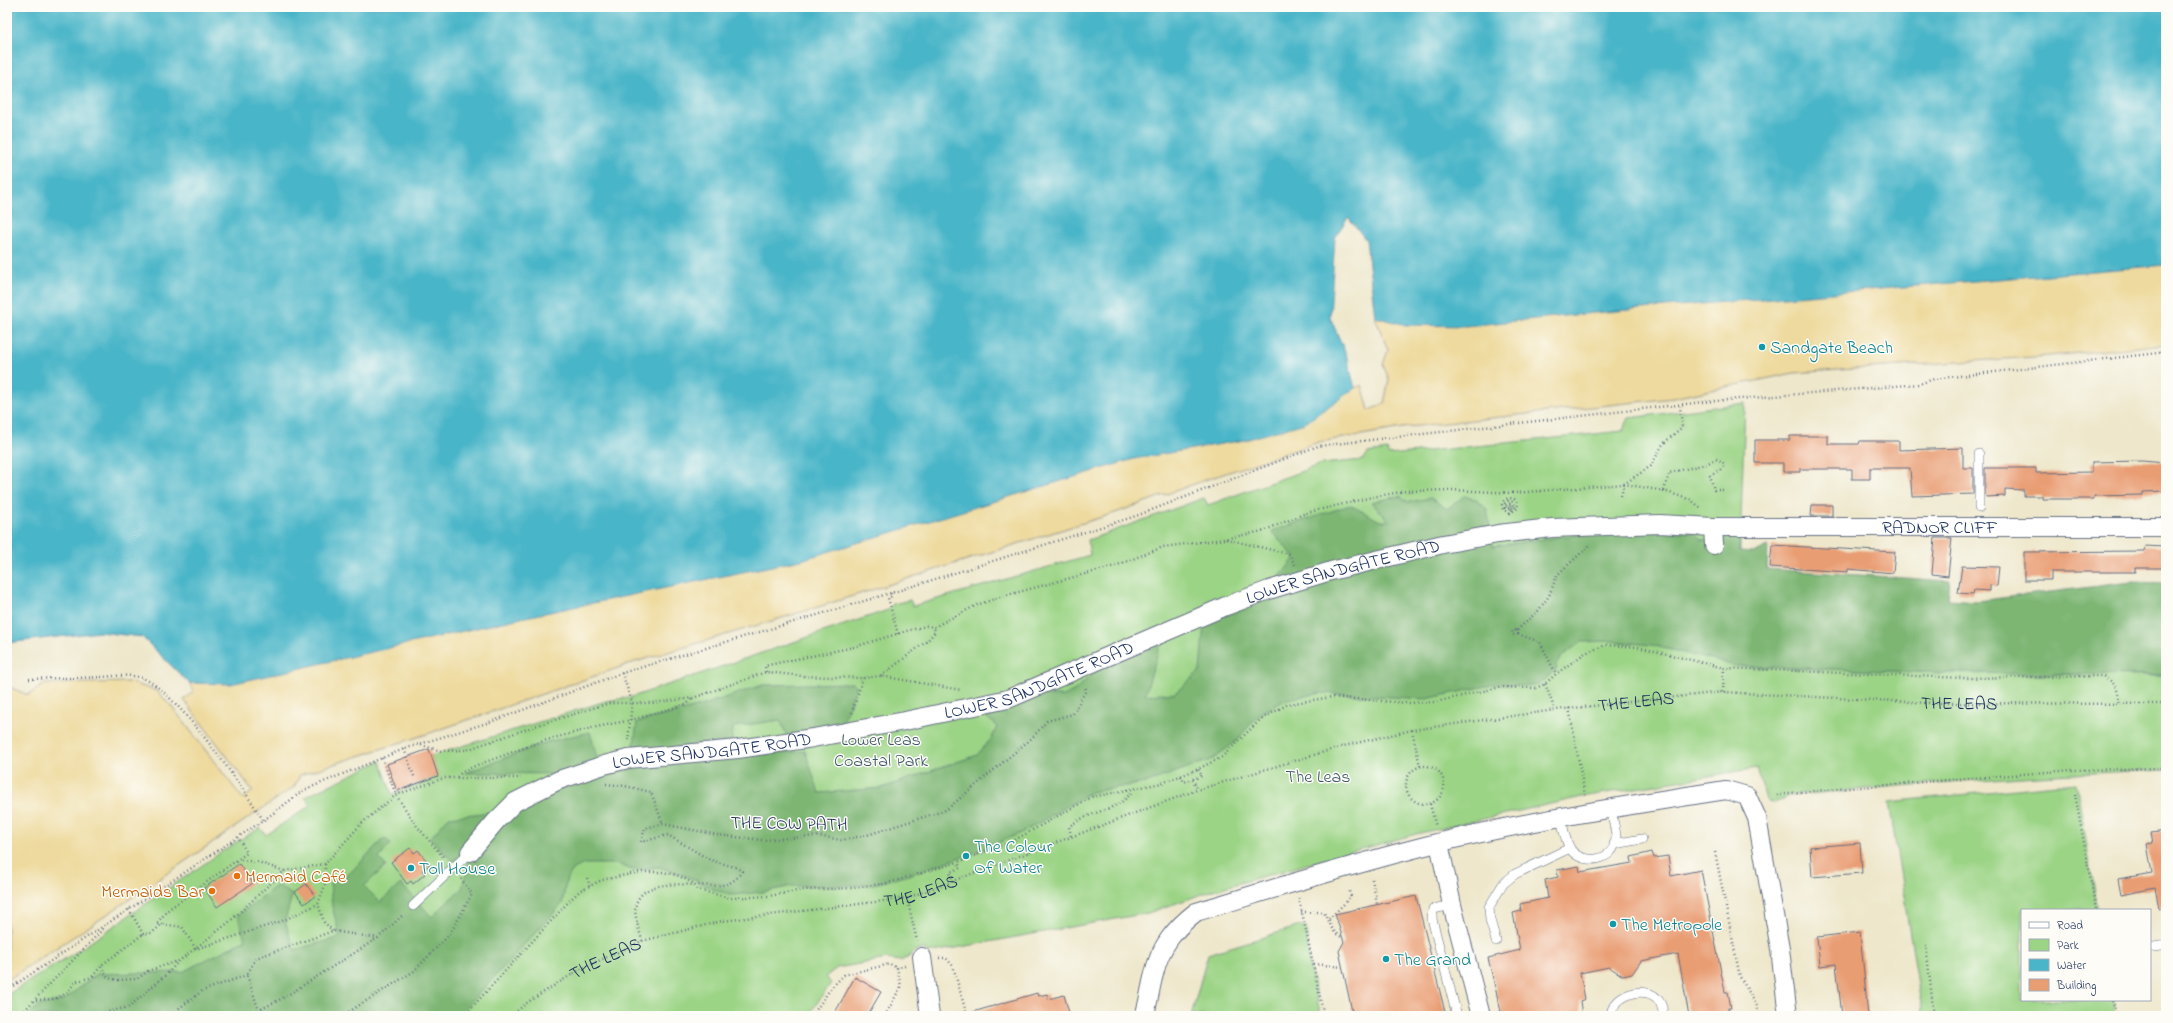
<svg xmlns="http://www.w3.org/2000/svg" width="2173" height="1023" font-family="'Indie Flower',sans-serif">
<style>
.green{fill:#9cd486;stroke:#5c8272}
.forest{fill:#7db673;stroke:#4c7268}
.sand{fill:#eeda9e;stroke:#84847e}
.water{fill:#4ab5c8;stroke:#327293}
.building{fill:#e99d73}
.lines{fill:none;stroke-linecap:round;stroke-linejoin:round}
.lane-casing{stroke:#656f84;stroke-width:10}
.street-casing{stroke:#656f84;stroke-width:20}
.path{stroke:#656f84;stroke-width:2.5;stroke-dasharray:1 3;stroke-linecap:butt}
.lane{stroke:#fff;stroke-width:9}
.street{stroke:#fff;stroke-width:18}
.culture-dot{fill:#0f9aa8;stroke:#fdfcf7;stroke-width:1.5}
.food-dot{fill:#e8710a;stroke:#fdfcf7;stroke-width:1.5}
.labels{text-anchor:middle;stroke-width:3;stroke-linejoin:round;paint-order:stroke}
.culture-label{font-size:18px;fill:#0d838f;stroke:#fdfcf7;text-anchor:start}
.street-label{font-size:18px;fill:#1b2f5e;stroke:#fdfcf7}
.park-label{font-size:18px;fill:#3b5868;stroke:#fdfcf7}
.food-label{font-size:18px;fill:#c56008;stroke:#fdfcf7;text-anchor:start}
</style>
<rect width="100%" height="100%" fill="#fdfcf7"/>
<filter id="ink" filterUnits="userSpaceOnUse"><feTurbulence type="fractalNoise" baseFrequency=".025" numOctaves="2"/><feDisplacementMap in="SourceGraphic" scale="8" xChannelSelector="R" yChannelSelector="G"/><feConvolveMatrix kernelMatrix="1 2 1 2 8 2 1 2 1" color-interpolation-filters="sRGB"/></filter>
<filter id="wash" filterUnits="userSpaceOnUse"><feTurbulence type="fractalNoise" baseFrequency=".012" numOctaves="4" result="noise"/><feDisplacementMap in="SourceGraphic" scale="16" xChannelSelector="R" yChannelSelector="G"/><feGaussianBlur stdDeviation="0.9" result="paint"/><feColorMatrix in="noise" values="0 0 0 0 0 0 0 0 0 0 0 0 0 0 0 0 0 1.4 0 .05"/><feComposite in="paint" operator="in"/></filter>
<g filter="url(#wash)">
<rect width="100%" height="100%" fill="#eee7cb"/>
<!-- green -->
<path class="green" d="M 1745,403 L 1736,666 L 1948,673 L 2166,675 L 2166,770 C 2040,774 1914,784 1788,796 L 1772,804 L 1766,800 L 1757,768 L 1582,797 L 1416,834 L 1214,890 L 1148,913 L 928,953 L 925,949 L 914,951 L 909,957 L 900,961 L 886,959 L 837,968 L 825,977 L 831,983 L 808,1016 L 7,1016 L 7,995 L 79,950 L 233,844 L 260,828 L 266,835 L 311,805 L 305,797 L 380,761 L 392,794 L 438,777 L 431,756 L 606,701 L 632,697 L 888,610 L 893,604 L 910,600 L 913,606 L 1090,555 L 1088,540 L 1204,498 L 1208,505 L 1322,464 L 1363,460 L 1368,453 L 1387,450 L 1389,455 L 1623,431 L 1629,418 Z
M 2076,783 L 2098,910 L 2022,910 L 2022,1000 L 2114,1000 L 2116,1016 L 1923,1016 L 1889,802 Z
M 1300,926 L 1306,927 L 1310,969 L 1321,1016 L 1191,1016 L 1208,954 Z"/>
<!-- forest -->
<path class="forest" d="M 1400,496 L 1408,502 L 1431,498 L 1447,509 L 1464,496 L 1475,499 L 1487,509 L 1493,546 L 1567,536 L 1640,530 L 1694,533 L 1702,540 L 1721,539 L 1726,536 L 1740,534 L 1739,552 L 1754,553 L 1768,546 L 1767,569 L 1950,581 L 1948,599 L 1977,601 L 2131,582 L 2166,583 L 2166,675 L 1948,673 L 1736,666 L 1651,645 L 1611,641 L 1581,642 L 1562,656 L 1556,666 L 1557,669 L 1552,672 L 1546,680 L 1538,684 L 1525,686 L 1496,684 L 1426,699 L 1321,693 L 1287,699 L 1261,713 L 1235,742 L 1213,759 L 1145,783 L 1091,792 L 1025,831 L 984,849 L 909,875 L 870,885 L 792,886 L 764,892 L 733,895 L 715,890 L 691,878 L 659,867 L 632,870 L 618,864 L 584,864 L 574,869 L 567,878 L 562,904 L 458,1016 L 28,1016 L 39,1005 L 64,1000 L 97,974 L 182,972 L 245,940 L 238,915 L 278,885 L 292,895 L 285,921 L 294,950 L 340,937 L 332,906 L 330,883 L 349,874 L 384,838 L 391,844 L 379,858 L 386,866 L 364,886 L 380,902 L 401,884 L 432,917 L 462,888 L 471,856 L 522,804 L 593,776 L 652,764 L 805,751 L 819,793 L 882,788 L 977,755 L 992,738 L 997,726 L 986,717 L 1033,693 L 1048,696 L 1064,696 L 1075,690 L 1103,665 L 1161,642 L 1145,695 L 1175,693 L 1200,671 L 1204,623 L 1257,604 L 1295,558 L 1272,531 L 1350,505 L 1380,521 L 1389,521 L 1371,502 Z
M 853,683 L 857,686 L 840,728 L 787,736 L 780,720 L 733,727 L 732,741 L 633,752 L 637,722 L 697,707 L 763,685 Z
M 590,732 L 598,762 L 565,774 L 465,773 L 547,742 Z
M 499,811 L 453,862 L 430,838 L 449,817 Z"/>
<!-- sand -->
<path class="sand" d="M 2166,180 L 2166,344 L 2049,356 L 1794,373 L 1673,398 L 1409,427 L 1319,442 L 1205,480 L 1118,512 L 815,608 L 635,662 L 430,733 L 300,775 L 294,787 L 96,922 L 7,980 L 7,686 L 28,695 L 45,684 L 129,682 L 157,691 L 173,708 L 243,799 L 253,791 L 184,700 L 194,691 L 189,683 L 179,632 L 1355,388 L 1362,385 L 1369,410 L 1384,404 L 1389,379 L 1383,365 L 1388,350 L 1375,317 L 1387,285 Z"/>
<!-- water -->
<path class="water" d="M 7,7 L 2166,7 L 2166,265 L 1594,313 L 1466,326 L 1406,325 L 1375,317 L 1366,240 L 1348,217 L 1335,238 L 1330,317 L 1346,354 L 1355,388 L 1305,423 L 1245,440 L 1134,459 L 801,560 L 521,618 L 231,684 L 189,683 L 142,637 L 100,632 L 7,643 Z
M 7,686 L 10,686 L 7,749 Z"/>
<g id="blocks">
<!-- building -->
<path class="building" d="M 1790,436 L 1828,436 L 1828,444 L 1859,444 L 1860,441 L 1899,441 L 1899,450 L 1963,448 L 1963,468 L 1973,468 L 1973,494 L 1912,496 L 1910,468 L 1870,468 L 1870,479 L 1852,479 L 1852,469 L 1800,469 L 1800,472 L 1783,472 L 1783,463 L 1755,463 L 1755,440 L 1790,440 Z
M 2142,461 L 2166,463 L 2166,491 L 2143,492 L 2143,495 L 2094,496 L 2094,499 L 2042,499 L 2042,496 L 2024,496 L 2024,490 L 2005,489 L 2005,496 L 1986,497 L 1985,494 L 1985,468 L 2036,468 L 2036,473 L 2092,472 L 2092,462 Z
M 1812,505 L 1832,505 L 1832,516 L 1811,516 Z
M 1935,538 L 1952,538 L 1948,576 L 1932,574 Z
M 1772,545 L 1895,552 L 1893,573 L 1848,569 L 1848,572 L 1770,567 Z
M 2145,546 L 2164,547 L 2163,568 L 2135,568 L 2135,572 L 2051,572 L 2051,580 L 2024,580 L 2024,552 L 2144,551 Z
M 1962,566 L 1999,567 L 1997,586 L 1990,585 L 1990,591 L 1974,590 L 1973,594 L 1958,593 Z
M 429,749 L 438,776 L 397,791 L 387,764 Z
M 2166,831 L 2166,907 L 2159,908 L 2155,888 L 2121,895 L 2118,879 L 2152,873 L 2147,844 L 2153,843 L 2151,833 Z
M 1860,843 L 1862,873 L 1812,877 L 1810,847 Z
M 410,848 L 414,853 L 418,850 L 430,865 L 422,870 L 425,874 L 413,884 L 411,881 L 407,884 L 391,862 Z
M 1652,852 L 1654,858 L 1668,856 L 1671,876 L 1701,870 L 1725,992 L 1728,992 L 1731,1008 L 1728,1008 L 1729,1016 L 1689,1016 L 1678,954 L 1641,961 L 1632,974 L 1623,976 L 1609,967 L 1580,973 L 1585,999 L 1580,1001 L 1582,1016 L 1502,1016 L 1488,958 L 1520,950 L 1513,913 L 1521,911 L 1520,904 L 1548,898 L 1545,880 L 1558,877 L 1557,870 L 1579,866 L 1580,872 L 1632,863 L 1631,857 Z
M 239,864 L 253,883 L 217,907 L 204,888 Z
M 306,884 L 315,896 L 304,904 L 295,892 Z
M 1416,896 L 1446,1016 L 1353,1016 L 1339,951 L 1344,942 L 1335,914 Z
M 1860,932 L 1868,1016 L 1842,1016 L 1836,964 L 1820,966 L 1817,937 Z
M 855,977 L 881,992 L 867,1016 L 833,1016 Z
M 1037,993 L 1038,996 L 1047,994 L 1048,999 L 1064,995 L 1070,1016 L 973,1016 L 973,1012 Z"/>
</g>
</g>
<g filter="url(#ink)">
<use href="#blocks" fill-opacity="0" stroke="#656f84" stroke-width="1"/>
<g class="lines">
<defs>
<path id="lane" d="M 1979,508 L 1979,454
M 1561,817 C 1563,827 1565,842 1571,850 C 1584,866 1615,861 1616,838 C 1616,829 1612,817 1610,808
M 1614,844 L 1642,839
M 1452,905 L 1433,909 L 1432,919 L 1457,1016
M 413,906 L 470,852
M 1496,941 L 1490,920 L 1489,907 L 1503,884 L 1515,874 L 1570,848
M 2154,947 L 2166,945
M 1611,1016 C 1611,995 1648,983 1659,1001 C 1662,1005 1663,1011 1664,1016"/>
<g id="street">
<path d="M 1713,527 L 1714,545"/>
<path d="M 1439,843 L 1452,905 L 1481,1016"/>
<path id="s2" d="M 470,852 L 496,821 L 515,802 L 559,780 L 604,765 L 628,759 L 738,749 L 813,738 L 905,721 L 1008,699 L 1226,606 L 1269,590 L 1331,571 L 1443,544 L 1498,534 L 1552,528 L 1660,524 L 1713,527 L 2166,527"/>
<path d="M 922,957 L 930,1016"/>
<path d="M 1144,1016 C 1149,1002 1150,988 1154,974 C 1160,947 1174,929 1196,912 C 1276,888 1356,863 1437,843 C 1533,820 1629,805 1726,790 L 1747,796 L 1757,818 L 1780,949 L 1788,1016"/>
</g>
</defs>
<!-- lane casing -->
<use href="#lane" class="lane-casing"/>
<!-- street casing -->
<use href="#street" class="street-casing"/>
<!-- path -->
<g class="path">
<path d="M 1664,491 L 1669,473 L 1706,464 L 1716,459 L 1723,462 L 1724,466 L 1720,470 L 1710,475 L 1714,490 L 1723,490"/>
<path d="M 1621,496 L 1624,484 L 1651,466 L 1663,444 L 1682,427 L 1680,406"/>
<path d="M 1506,506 L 1511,503 L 1514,507 L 1512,508 L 1505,508 L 1505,504 L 1508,501 L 1514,502 L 1516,506 L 1511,511"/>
<path d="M 1506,511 L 1503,510 L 1502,505 C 1504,497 1510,497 1517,500 L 1518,508 L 1510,513 L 1509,506 L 1511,505 L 1512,507"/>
<path d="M 1226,539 L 1289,554 L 1295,565"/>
<path d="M 891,593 L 892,596 L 888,598 L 898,634"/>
<path d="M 1517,630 L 1538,611 L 1549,596 L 1557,575 L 1591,544"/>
<path d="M 1517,630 L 1518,634 L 1513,635 L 1512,631 Z"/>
<path d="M 1518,634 L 1540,642 L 1556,674"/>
<path d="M 766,672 L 765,666 L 773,664 L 854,647 L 910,630 L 926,626 L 934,627 L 977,605 L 1000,597 L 1115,566 L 1163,547 L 1224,539 L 1263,531 L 1306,513 L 1372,497 L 1406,491 L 1453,490 L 1515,493 L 1624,484 L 1664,491 L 1691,500 L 1701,508"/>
<path d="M 622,673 L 632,702 L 628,742"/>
<path d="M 881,676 L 927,641 L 935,632 L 934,627"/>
<path d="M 29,679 C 54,678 78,678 102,677 C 114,676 130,674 142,678 C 174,688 244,789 263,820"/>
<path d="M 1545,684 L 1555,710"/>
<path d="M 1723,692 L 1724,668"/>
<path d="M 1569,708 L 1585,795"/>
<path d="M 852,713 L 863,678"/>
<path d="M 1412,730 L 1420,766"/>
<path d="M 421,745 L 441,751 L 466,750 L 538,725 L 610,703 L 652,703 L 693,698 L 766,672 L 803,676 L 863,678 L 881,676 L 961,690"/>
<path d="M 404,749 L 415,779"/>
<path d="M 382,758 L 396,795 L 416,825 L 444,858"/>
<circle cx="1425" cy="785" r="19"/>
<path d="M 1181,776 L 1184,782 L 1202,776 L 1198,769"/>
<path d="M 457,777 L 462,772 L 477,765 L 546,740 L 592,728 L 631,720 L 687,704 L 693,698"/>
<path d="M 1193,779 L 1197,790"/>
<path d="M 606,784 L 625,786 L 651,792 L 663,824"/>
<path d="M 2075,794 L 2096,910"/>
<path d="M 1777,796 L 1789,793 L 2072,770 L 2166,768"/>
<path d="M 1430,804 L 1436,827"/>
<path d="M 1071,836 L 1069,827 C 1088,810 1120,812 1132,791"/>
<path d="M 1715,852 L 1740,977 L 1757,1006 L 1759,1016"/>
<path d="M 241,860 L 258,862 L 284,871"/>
<path d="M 325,864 L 325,885 L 318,904 L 324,922 L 333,931"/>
<path d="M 587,878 L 590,886"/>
<path d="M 1372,879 L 1377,904"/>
<path d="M 953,882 L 950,872 L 960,868 L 958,862"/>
<path d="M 907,898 L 917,941"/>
<path d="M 1299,898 L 1324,1016"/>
<path d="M 129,909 L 143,934 L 152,933 L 162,924 L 182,927 L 196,949 L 282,921 L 318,904"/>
<path d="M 1301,912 L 1323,912 C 1331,920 1330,933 1342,937"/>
<path d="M 1329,919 L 1351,897 L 1349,891"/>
<path d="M 162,924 L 156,924 L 169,909 L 247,853 L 238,837"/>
<path d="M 642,941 C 640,931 633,915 636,904 C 646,873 701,889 722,885 C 731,884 738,878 742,871 L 735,867 L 710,860 L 668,835 L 641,842 L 645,828 L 663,824 L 718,835 L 762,840 L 818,836 L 841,840 L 867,835 L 946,810 L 1032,738 L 1047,721 L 1073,714 L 1086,690 L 1085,685"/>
<path d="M 1926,945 L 1934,1016"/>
<path d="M 939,958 L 946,958 L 953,966 L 967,1016"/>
<path d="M 1314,964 L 1342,967"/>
<path d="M 101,966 L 108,978 L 118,980 L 137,979 L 148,971 L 178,961"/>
<path d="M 7,990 L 264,820 L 304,790 L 404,749 L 493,721 L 622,673 L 891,593 L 1136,516 L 1318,446 L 1703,402 L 1919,384 L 1934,379 L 2166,352"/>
<path d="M 36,1000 C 56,999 63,1000 75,982 L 92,977 L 103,964 L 143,934"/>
<path d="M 2113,1000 L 2116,1016"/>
<path d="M 259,1011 L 247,975 L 256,958 L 333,931 L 378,938"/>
<path d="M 19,1016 L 105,927"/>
<path d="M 89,1016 L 129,1007 L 169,972 L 179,961 L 228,923 L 284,871 L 325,864 L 362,823 L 396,795 L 444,778 L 521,778"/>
<path d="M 178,1016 L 178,1009 L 202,991 L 247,975"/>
<path d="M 247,1016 L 283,998 L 378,938 L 404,914"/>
<path d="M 342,1016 L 414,971 L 450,934 L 472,894 L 461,879"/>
<path d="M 464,1016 L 572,898 L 581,890 L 602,880 L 640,872 L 662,872 L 677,875 L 693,883 L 698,890 L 731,898 L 769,896 L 802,890 L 853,888 L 888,883 L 958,862 L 1011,842 L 1092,797 L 1162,783 L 1198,769 L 1222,757 L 1260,720 L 1288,704 L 1332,697 L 1407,703 L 1435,702 L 1501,687 L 1536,688 L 1545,684 L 1556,674 L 1585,653 L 1606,645 L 1638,647 L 1724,668 L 1964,678 L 2103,676 C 2117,684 2118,689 2119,704"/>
<path id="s1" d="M 511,1016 L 528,1002 L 579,970 L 642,941 L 722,921 L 907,898 L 1197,790 L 1344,746 L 1412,730 L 1555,710 L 1723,692 L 1931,703 L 2166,704"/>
<path d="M 812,1016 L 831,988 L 844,975 L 890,964 L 897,968"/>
<path d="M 885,1016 L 901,986 L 897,968 L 905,965"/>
</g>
<!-- lane -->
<use href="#lane" class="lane"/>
<!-- street -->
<use href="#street" class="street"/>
</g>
</g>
<!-- markers -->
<g class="culture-dot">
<circle cx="1762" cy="347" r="4"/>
<circle cx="966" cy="856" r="4"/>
<circle cx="411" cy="868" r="4"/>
<circle cx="1613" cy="924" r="4"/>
<circle cx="1386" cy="959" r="4"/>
</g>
<g class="food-dot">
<circle cx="237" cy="876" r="4"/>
<circle cx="212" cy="891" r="4"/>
</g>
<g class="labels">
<!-- culture labels -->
<g class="culture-label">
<text x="1770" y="353">Sandgate Beach</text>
<text x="974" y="852">The Colour<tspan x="974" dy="21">Of Water</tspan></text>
<text x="419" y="874">Toll House</text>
<text x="1621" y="930">The Metropole</text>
<text x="1394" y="965">The Grand</text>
</g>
<!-- street labels -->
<g class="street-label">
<text dy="6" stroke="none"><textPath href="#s2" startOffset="1535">RADNOR CLIFF</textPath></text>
<text dy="6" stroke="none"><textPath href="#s2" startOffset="933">LOWER SANDGATE ROAD</textPath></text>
<text dy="6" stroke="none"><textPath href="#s2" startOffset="609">LOWER SANDGATE ROAD</textPath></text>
<text dy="6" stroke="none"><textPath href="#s1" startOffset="1179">THE LEAS</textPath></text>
<text dy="6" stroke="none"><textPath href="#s1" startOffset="1503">THE LEAS</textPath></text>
<text dy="6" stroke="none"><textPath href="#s2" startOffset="273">LOWER SANDGATE ROAD</textPath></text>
<text transform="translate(789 823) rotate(1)" y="6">THE COW PATH</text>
<text dy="6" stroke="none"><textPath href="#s1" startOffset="435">THE LEAS</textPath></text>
<text dy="6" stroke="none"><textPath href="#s1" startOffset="111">THE LEAS</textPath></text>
</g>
<!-- park labels -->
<g class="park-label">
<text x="881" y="745">Lower Leas<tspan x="881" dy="21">Coastal Park</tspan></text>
<text x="1318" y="782">The Leas</text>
</g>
<!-- food labels -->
<g class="food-label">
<text x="245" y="882">Mermaid Café</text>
<text x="204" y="897" text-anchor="end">Mermaids Bar</text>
</g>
</g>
<!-- margin -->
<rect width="2173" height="1023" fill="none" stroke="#fdfcf7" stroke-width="24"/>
<!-- legend -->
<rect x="2021" y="909" width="130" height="92" fill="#fdfcf7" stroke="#a3aaba"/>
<rect x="2029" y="922" width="20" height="6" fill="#ffffff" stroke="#a3aaba"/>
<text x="2057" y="929" font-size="12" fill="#1b2f5e">Road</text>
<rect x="2029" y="939" width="20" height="12" fill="#9cd486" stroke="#a3aaba"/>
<text x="2057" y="949" font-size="12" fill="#1b2f5e">Park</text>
<rect x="2029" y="959" width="20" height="12" fill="#4ab5c8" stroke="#a3aaba"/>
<text x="2057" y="969" font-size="12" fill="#1b2f5e">Water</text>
<rect x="2029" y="979" width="20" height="12" fill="#e99d73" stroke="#a3aaba"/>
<text x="2057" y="989" font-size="12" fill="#1b2f5e">Building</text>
</svg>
